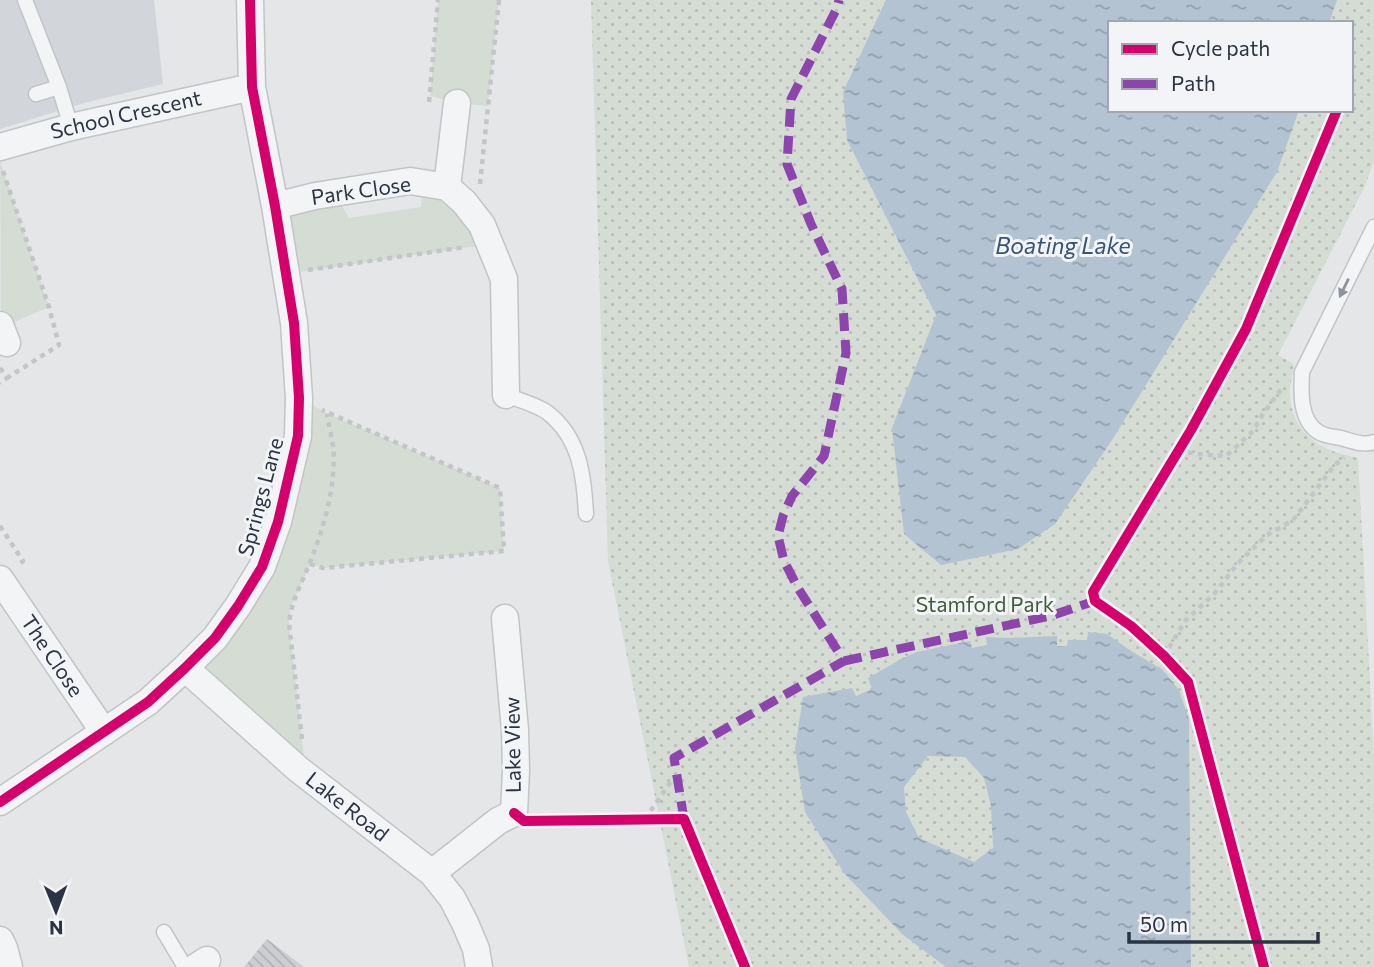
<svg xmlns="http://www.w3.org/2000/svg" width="1374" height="967" font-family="Commissioner,sans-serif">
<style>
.built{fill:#d2d6db}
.grass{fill:#d5dcd4}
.park{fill:url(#park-dots);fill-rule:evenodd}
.water{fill:url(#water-ripples);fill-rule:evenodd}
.building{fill:url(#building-back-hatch)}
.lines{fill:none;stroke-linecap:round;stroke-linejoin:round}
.lane-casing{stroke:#c2c4c6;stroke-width:17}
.street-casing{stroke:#c2c4c6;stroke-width:29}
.path{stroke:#c3c5c8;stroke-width:4.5;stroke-dasharray:5 5;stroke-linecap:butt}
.lane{stroke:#f3f4f5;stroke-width:14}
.street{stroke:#f3f4f5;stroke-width:26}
.quiet{stroke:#8e44ad;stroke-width:9;stroke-dasharray:18 9;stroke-linecap:butt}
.cycleway-casing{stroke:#f2f4f7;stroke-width:15}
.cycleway{stroke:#d6006c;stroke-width:10}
.oneway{fill:#8f949c}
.labels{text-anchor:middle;stroke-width:6;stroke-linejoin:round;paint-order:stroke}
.street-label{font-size:21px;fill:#2b3442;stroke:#f2f4f7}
.park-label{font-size:21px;fill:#405d38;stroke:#f2f4f7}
.water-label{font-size:23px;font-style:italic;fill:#365475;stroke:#f2f4f7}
</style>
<defs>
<pattern id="park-dots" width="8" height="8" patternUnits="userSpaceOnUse" patternTransform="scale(1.75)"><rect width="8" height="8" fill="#d5dcd4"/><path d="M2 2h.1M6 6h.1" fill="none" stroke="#b7bdb7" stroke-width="1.8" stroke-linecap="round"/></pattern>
<pattern id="water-ripples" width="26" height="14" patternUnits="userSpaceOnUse" patternTransform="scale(1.75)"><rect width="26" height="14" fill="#b3c3d2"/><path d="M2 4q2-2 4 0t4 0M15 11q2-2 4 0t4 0" fill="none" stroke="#929fac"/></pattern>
<pattern id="building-back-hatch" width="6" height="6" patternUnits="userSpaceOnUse" patternTransform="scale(1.75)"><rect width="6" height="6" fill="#ccced1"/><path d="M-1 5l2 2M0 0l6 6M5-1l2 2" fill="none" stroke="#afb2b5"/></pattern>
</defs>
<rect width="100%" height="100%" fill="#e4e6e8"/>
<!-- built -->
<path class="built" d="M 0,0 L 154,0 L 163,84 L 84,103 L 0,129 Z"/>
<!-- grass -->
<path class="grass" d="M 438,0 L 499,0 L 488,106 L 457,103 L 430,96 Z
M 3,145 L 1,164 L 49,307 L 1,328 L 0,147 Z
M 422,183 L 447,187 L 491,246 L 471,247 L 286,274 L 275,206 L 335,193 L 349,218 L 421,207 Z
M 299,398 L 327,413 L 500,488 L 504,551 L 323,568 L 310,564 L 291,607 L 289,623 L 304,757 L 185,668 L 262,567 Z"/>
<!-- park -->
<path class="park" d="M 591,0 L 1374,0 L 1374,161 L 1365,186 L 1278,355 L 1294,364 C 1293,374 1289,386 1290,396 C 1291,419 1305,439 1326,448 C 1335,453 1347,455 1358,458 L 1374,756 L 1374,967 L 689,967 L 608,561 ZM 1110,23 L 1351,23 L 1351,110 L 1110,110 Z"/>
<!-- water -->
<path class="water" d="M 886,0 L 1337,0 L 1329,23 L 1110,23 L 1110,110 L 1299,110 L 1277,172 L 1112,440 L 1055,524 L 1018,549 L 941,565 L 904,534 L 892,428 L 936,315 L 847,140 L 843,92 Z
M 1088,632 L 1107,634 L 1131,651 L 1163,670 L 1179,690 L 1189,719 L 1191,967 L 946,967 L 902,934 L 844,873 L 805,812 L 795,749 L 803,697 L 852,688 L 856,696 L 872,689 L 868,678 L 903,658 L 917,652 L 970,641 L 972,648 L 987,645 L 986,637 L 1008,638 L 1057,636 L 1057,646 L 1067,646 L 1068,640 L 1087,640 ZM 928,756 L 965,757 L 984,778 L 991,806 L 993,848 L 974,862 L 919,838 L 906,812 L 904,787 Z"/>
<!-- building -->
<path class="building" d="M 267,939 L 304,967 L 244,967 Z"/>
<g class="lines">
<defs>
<path id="lane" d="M 25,0 L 59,87 L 71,127
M 36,94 L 59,87
M 1374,227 L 1302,372 C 1301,391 1299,422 1320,433 C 1326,436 1335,437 1341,438 C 1352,441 1363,446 1374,442
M 506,395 C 518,400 538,405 548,413 C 580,438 584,476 586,514
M 164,932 L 185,967"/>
<path id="street" d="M 0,147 L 71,127 L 252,87
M 447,187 L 464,202 L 482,225 L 504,279 L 506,395
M 275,206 L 315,196 L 410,181 L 447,187 L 457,103
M 0,325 L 7,343
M 0,579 L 104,732
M 185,668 L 298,769 L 432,873 L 452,898 L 465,923 L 476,949 L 479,967
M 0,802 L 148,702 L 185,668 L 215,638 L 238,606 L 262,567 L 278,522 L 298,436 L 299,398 L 294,323 L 275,206 L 252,87 L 250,0
M 432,873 L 498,821 L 514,813 L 516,770 L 515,730 L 505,618
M 0,940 L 4,948 L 9,967
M 196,967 L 207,960"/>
</defs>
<!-- lane casing -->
<use href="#lane" class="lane-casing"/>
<!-- street casing -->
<use href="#street" class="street-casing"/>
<!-- path -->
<path class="path" d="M 429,102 L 438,0
M 3,171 L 49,307 L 59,345 L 7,378
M 480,184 L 499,0
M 308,270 L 466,247
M 0,368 L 7,378 L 0,383
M 1178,451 L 1206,455 L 1226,456 L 1253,431 L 1263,414 L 1282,388
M 0,526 L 23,561 L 18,565
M 310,564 L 323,568 L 504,551 L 500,488 L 322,410
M 1164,656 L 1185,621 L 1215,593 L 1237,564 L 1267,535 L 1293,520 L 1334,466 L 1344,457
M 302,739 L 289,623 C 292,599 302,583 310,562 C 324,529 337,481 333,446 C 331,435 329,424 327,414
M 645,819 L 677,773"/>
<!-- lane -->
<use href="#lane" class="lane"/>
<!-- street -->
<use href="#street" class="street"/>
<!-- quiet -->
<path class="quiet" d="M 844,661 L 1050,616 L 1095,601
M 684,819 L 674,758 L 844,661 L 798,588 L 784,561 L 778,536 L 783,516 L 792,496 L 824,456 L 846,353 L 842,289 L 811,224 L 787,164 L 791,99 L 837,8 L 839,0"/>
<defs>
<path id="cycleway" d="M 0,802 L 148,702 L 185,668 L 215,638 L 238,606 L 262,567 L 278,522 L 298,436 L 299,398 L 294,323 L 275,206 L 252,87 L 250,0
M 514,813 L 524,821 L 684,819 L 745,967
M 1264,967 L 1188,682 L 1164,656 L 1131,626 L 1095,601 L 1093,592 L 1191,430 L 1246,329 L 1337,110"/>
</defs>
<!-- cycleway casing -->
<use href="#cycleway" class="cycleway-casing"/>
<!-- cycleway -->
<use href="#cycleway" class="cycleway"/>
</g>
<!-- one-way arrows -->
<defs><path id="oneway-solid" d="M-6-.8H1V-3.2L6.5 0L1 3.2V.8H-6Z" transform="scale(1.75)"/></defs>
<use class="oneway" href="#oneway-solid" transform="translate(1344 288) rotate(116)"/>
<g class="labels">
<!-- street labels -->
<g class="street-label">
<text transform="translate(126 115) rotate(-13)" y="7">School Crescent</text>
<text transform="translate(361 191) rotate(-8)" y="7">Park Close</text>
<text transform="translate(261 497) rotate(-75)" y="7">Springs Lane</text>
<text transform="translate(52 656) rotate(56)" y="7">The Close</text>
<text transform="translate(513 745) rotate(-91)" y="7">Lake View</text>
<text transform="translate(347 807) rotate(38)" y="7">Lake Road</text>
</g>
<!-- park labels -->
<g class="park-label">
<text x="985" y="612">Stamford Park</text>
</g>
<!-- water labels -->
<g class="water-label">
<text x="1063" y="254">Boating Lake</text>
</g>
</g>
<!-- legend -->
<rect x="1108" y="21" width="245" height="91" fill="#f2f4f7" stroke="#a2a7af" stroke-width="2"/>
<rect x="1122" y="44" width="35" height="10" fill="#d6006c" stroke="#a2a7af" stroke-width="2"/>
<text x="1171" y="56" font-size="21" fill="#2b3442">Cycle path</text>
<rect x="1122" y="79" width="35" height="10" fill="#8e44ad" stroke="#a2a7af" stroke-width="2"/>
<text x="1171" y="91" font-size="21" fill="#2b3442">Path</text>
<!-- north arrow -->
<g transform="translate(56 911) rotate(179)" stroke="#f2f4f7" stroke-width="5" paint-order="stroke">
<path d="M0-5L12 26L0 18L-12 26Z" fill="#2b3442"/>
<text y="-10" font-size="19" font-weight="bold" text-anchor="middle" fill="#2b3442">N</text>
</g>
<!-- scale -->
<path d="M1129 932v10h189v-10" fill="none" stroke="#2b3442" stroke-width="3.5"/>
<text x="1140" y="932" font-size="21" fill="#2b3442" stroke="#f2f4f7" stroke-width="5" paint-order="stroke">50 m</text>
</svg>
